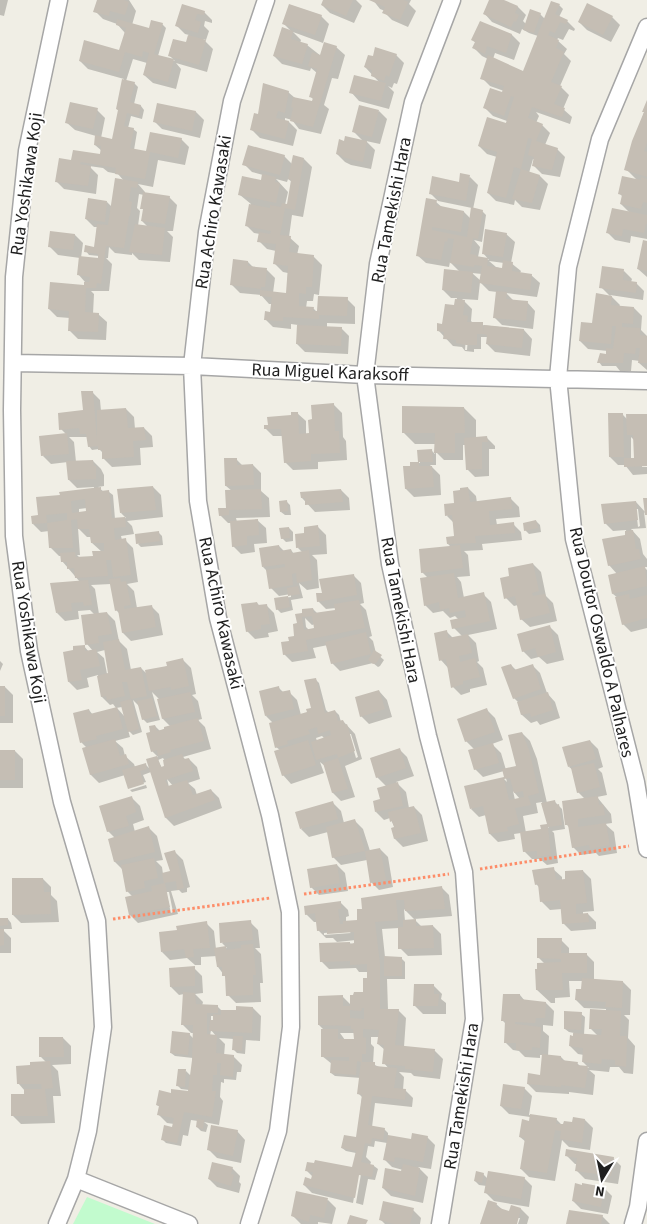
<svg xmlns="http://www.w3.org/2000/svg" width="647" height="1224" font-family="'Source Sans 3',sans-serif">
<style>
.park{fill:#c2fbce}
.shadow{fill:#0003;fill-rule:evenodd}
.building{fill:#c5beb4;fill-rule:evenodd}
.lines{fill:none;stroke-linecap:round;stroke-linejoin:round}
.minor-casing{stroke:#a6a6a6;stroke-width:19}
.path{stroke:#fd8d69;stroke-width:3;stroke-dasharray:2.5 2.5;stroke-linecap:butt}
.minor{stroke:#fff;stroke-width:16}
.labels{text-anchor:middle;stroke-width:4;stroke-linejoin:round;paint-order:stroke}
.street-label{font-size:18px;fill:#1f1f1f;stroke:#fff}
</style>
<rect width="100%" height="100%" fill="#f0eee5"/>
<!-- park -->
<path class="park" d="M 87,1197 L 155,1224 L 73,1224 Z"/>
<!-- shadow -->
<path class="shadow" d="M 0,0 L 8,0 L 4,16 L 0,15 Z
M 98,0 L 129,0 L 136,11 L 132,25 L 150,30 L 162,24 L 166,28 L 158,56 L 175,61 L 170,56 L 186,44 L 189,35 L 185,34 L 177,26 L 183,5 L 204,12 L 212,20 L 212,23 L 205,21 L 204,26 L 209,31 L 206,40 L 203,39 L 213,49 L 207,72 L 176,63 L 181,69 L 176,89 L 153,83 L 144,75 L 147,63 L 133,59 L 126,81 L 134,83 L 138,87 L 134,104 L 141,106 L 144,110 L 142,119 L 131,116 L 128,128 L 133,129 L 137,132 L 134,150 L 147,152 L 181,139 L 189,147 L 185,165 L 158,160 L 153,187 L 138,184 L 145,192 L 145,194 L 169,197 L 177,205 L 173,231 L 167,231 L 173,237 L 170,262 L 139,260 L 132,253 L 132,255 L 115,253 L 109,247 L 108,258 L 106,258 L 112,264 L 109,291 L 91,291 L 94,294 L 93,314 L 98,314 L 107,322 L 106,340 L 78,339 L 70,331 L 70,318 L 57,317 L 49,309 L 85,286 L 85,282 L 78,274 L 80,258 L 58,255 L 50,247 L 52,232 L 75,235 L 83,243 L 81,258 L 99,260 L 99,256 L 89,255 L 86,251 L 95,248 L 97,227 L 94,227 L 86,219 L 107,202 L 112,207 L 124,181 L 118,174 L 108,172 L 103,168 L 89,166 L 98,175 L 96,194 L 64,189 L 56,181 L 72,162 L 99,155 L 102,151 L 95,145 L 96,136 L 75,130 L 66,122 L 97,110 L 105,118 L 101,138 L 113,140 L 119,111 L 117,109 L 124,79 L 88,69 L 80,61 L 120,52 L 125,33 L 117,24 L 103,19 L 95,11 ZM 139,194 L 144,195 L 142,208 L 144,210 L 142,221 L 148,227 L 138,226 L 140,211 L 137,208 Z
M 324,0 L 356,0 L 362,6 L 354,23 L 330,13 L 322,5 Z
M 373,0 L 411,0 L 409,4 L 416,11 L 408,27 L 392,20 L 384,12 L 385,11 L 380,9 Z
M 490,0 L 501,0 L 518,7 L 526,15 L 523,21 L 526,24 L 540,14 L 545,19 L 559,5 L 563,9 L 559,17 L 567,21 L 575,29 L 574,31 L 569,29 L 563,40 L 558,38 L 557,40 L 567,49 L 564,54 L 571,61 L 560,86 L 569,95 L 563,109 L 572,117 L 570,124 L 536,112 L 539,116 L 536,123 L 542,125 L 550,133 L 545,145 L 557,149 L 565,157 L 560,177 L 542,174 L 534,166 L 535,160 L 533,159 L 529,173 L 540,176 L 548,184 L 540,210 L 522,207 L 515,200 L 514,205 L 496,201 L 488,193 L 497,157 L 487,154 L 479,146 L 506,124 L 507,121 L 493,116 L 485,108 L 503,94 L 504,91 L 490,86 L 482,78 L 488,59 L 482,56 L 474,48 L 476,43 L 473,40 L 480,22 L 512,35 L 520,43 L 514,60 L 495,53 L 493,59 L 524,72 L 538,36 L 529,33 L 522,29 L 520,34 L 492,22 L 484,13 Z
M 321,16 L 329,24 L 323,43 L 293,32 L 301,40 L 300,43 L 307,45 L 321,56 L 336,47 L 345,55 L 338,79 L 332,78 L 324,105 L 329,109 L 321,134 L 299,129 L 292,120 L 285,118 L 285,122 L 289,122 L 297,130 L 293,146 L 260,138 L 252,130 L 259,115 L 288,92 L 295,98 L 313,103 L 313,99 L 310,96 L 317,73 L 311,68 L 310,71 L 282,64 L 274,56 L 292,32 L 284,24 Z
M 612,17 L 620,25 L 611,42 L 587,30 L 579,22 Z
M 396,55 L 404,63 L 397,84 L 394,83 L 392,88 L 388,86 L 394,92 L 389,109 L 359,101 L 351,92 L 379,82 L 365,67 Z
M 647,103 L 647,239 L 631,236 L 630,243 L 615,240 L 607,232 L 630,213 L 621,204 L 623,197 L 619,193 L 637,180 L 626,169 Z
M 379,111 L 387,119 L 380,144 L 366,141 L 375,150 L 371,169 L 351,165 L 345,162 L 337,154 L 345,142 L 363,141 L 353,131 Z
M 196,112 L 204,120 L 200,138 L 162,129 L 154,121 Z
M 284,156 L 292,164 L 304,159 L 312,167 L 303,217 L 292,215 L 289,237 L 299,246 L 297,255 L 314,257 L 322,265 L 319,295 L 314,294 L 313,301 L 307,301 L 306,308 L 313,308 L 318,313 L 347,299 L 355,307 L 355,324 L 327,323 L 327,327 L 341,328 L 349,336 L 348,354 L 305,352 L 297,344 L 298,325 L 291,324 L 291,329 L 273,327 L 265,319 L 271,314 L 272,304 L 269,304 L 261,295 L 240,293 L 232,285 L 248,262 L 254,268 L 267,270 L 275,278 L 273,293 L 287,294 L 288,273 L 283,272 L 275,264 L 276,251 L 267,249 L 259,241 L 260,234 L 254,233 L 246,225 L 251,204 L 240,195 L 262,181 L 263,175 L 252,172 L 244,164 ZM 276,179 L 287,182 L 288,179 L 292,182 L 288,206 L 285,205 L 288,192 Z
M 470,177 L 478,185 L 473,209 L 482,211 L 486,215 L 482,242 L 474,240 L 480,247 L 478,257 L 489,260 L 483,253 L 506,234 L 515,242 L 511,263 L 521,271 L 520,273 L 531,275 L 540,283 L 537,297 L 506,293 L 514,301 L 527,302 L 535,311 L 533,329 L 502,325 L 494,317 L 497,292 L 489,291 L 480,282 L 478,300 L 462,299 L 472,309 L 471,321 L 474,324 L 524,330 L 532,339 L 530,356 L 495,352 L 487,344 L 488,337 L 481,337 L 481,349 L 474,349 L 474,352 L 465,351 L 462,347 L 453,346 L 438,330 L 455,307 L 457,298 L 451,298 L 443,290 L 460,272 L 450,262 L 449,267 L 426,263 L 417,255 L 436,202 L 443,208 L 464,212 L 471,219 L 472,208 L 438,201 L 430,193 L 460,183 ZM 489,261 L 504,263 L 503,269 L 496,267 ZM 472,273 L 482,274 L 481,281 ZM 466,337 L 468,337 L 467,350 L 465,350 Z
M 647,242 L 647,277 L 638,269 Z
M 624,271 L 632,279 L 631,282 L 636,283 L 644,291 L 643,300 L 610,295 L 620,305 L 619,307 L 634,308 L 642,316 L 641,330 L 647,336 L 647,370 L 639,363 L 640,361 L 632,360 L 631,371 L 620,371 L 616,366 L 602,366 L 599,362 L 607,355 L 608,351 L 588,349 L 580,341 L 593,325 L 610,296 L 601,287 Z
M 92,392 L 100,400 L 101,411 L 126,409 L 134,417 L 135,429 L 144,428 L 152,436 L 153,447 L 140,448 L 141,465 L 112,467 L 104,459 L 103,453 L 99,449 L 92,450 L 89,446 L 88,437 L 69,437 L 74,442 L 76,462 L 93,461 L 101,469 L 104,475 L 104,486 L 98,487 L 104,492 L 109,492 L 113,495 L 115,519 L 126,518 L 121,513 L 153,487 L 161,495 L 163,517 L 127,521 L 132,526 L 134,534 L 121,536 L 122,540 L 125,540 L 133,548 L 138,582 L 127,584 L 134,591 L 137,608 L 151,606 L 159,614 L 163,635 L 131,641 L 123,633 L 120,614 L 116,610 L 111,584 L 91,585 L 95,589 L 99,614 L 107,613 L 115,621 L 119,641 L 127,649 L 131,670 L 141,668 L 147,674 L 183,660 L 191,668 L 196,694 L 192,695 L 198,701 L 202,719 L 198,720 L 205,727 L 211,749 L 183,757 L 186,760 L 189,759 L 197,767 L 200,779 L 188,783 L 195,789 L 197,795 L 211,790 L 219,798 L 222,808 L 174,826 L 166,818 L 151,772 L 143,775 L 146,782 L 129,787 L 129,789 L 125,775 L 99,783 L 91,775 L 87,748 L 82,743 L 74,714 L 89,710 L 93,715 L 117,708 L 125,717 L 122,707 L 116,708 L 113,704 L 110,705 L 102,697 L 98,675 L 87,678 L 89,687 L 77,690 L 69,682 L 84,646 L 89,652 L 93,651 L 87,644 L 94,614 L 90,610 L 78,611 L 79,619 L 65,621 L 57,613 L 80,582 L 62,561 L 62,556 L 59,556 L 51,548 L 49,531 L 41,532 L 33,524 L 61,496 L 94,489 L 94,487 L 77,488 L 69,480 L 68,462 L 51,464 L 43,456 L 66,434 L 61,429 L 85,412 ZM 87,508 L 88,512 L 79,513 L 79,509 ZM 78,528 L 87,537 L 91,537 L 92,543 L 102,552 L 94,557 L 80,558 L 77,555 L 80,555 ZM 105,650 L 110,674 L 107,674 L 104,658 L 97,652 ZM 152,692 L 160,700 L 163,719 L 170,726 L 160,731 L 155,726 L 151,732 L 152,751 L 158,757 L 148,760 L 151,770 L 145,764 L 135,767 L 134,764 L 125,756 L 123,748 L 115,741 L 130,737 L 128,730 L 133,735 L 142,732 L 133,700 L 140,707 L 143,719 L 147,723 L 160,720 ZM 163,758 L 165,761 L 166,767 L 162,768 L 158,760 ZM 167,779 L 173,786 L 169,787 Z
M 334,405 L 342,413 L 343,437 L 346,441 L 347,460 L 318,462 L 318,469 L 293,470 L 285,462 L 283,436 L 273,436 L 265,428 L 297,413 L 306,421 L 306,434 L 310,434 L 313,421 Z
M 464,408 L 476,420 L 476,438 L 487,438 L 495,446 L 495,449 L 489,449 L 489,476 L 475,477 L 467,469 L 466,445 L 463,445 L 463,460 L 444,460 L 436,452 L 436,465 L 430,465 L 440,475 L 441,495 L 414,497 L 406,489 L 412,463 L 420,463 L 418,451 L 432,451 L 435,454 L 436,444 L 415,444 L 403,432 Z
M 623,415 L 628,420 L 647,415 L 647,465 L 642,465 L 642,467 L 647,467 L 647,474 L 633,475 L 625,465 L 618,465 L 610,457 ZM 631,437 L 635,441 L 635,459 L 631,459 Z
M 237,460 L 243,466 L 253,465 L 261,473 L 261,491 L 269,498 L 270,517 L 236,518 L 237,522 L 257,520 L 266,528 L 267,543 L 254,544 L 255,552 L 241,554 L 233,546 L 232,523 L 228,523 L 220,515 L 227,509 L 232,491 L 226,486 Z
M 468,488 L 476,496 L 477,503 L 511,499 L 519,507 L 520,517 L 496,519 L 497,525 L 513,524 L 521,532 L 522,540 L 482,544 L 483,550 L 464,551 L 468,555 L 470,576 L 457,577 L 461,582 L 464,598 L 483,594 L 491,602 L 497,629 L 468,635 L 476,643 L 479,661 L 477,662 L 483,668 L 487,685 L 470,689 L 470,692 L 461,695 L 453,687 L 449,669 L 441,660 L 447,632 L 453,638 L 462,636 L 454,628 L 459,620 L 455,616 L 450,618 L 443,611 L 433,613 L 425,605 L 428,578 L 422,572 L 451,547 L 448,544 L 456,540 L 454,523 L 447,516 Z
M 341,490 L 349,498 L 350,510 L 315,512 L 302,498 Z
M 647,499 L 647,515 L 644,512 L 646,528 L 631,529 L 640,539 L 643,554 L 647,559 L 647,567 L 644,567 L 647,570 L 647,628 L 631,632 L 623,624 L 618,598 L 613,594 L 617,574 L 609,565 L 627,536 L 626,530 L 613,531 L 605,523 L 636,502 L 646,513 ZM 636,509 L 638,509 L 640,526 L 638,527 Z
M 287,502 L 290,505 L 291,515 L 285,515 L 281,512 Z
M 536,521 L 540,525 L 541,532 L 529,534 L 525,530 Z
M 318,527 L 326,535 L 327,554 L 312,555 L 317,560 L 319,588 L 307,590 L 299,583 L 303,598 L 291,600 L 293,610 L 281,613 L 277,609 L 275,599 L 291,597 L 291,594 L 279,596 L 271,588 L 267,571 L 263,567 L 279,546 L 284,551 L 291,550 L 294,554 L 302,552 L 298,548 L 306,534 Z
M 289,528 L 293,532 L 293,541 L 286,542 L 282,538 Z
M 158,532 L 162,536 L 163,545 L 141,547 L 138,544 Z
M 533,564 L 541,572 L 546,596 L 553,603 L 557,621 L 530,627 L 521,619 L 518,605 L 514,606 L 506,598 L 511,577 Z
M 353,575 L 361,583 L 364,603 L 360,604 L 366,610 L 372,636 L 369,637 L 373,641 L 376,653 L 384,660 L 380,666 L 378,667 L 373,663 L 340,671 L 332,663 L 328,645 L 313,648 L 316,658 L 292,662 L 284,654 L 290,642 L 296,637 L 301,614 L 313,609 L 318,614 L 336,611 L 336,608 L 326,609 L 318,601 L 323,594 ZM 305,618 L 312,625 L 315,624 L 316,629 L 310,631 L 306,627 Z
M 257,603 L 260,606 L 266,605 L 274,613 L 278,631 L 268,633 L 269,637 L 255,639 L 247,631 Z
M 550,627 L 558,635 L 564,660 L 547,664 L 539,657 L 531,659 L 523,651 Z
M 0,661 L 3,664 L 0,671 Z
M 511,665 L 516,670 L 532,665 L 540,673 L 547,693 L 555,702 L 560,718 L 540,725 L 537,721 L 531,723 L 522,715 L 519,703 L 514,698 Z
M 315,679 L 319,683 L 326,710 L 329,713 L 335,711 L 339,715 L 341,722 L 343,721 L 355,734 L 362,759 L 345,766 L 355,797 L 341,801 L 333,793 L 326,767 L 320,762 L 324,773 L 291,784 L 283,775 L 280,750 L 276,747 L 273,723 L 266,716 L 279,688 L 284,693 L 289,692 L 297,700 L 301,715 L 308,713 L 313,709 ZM 349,734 L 351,734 L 358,757 L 356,758 ZM 322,736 L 325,739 L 317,741 L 316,738 Z
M 0,687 L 5,687 L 13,695 L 13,723 L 0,723 Z
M 379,691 L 387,700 L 392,717 L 369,724 L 361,716 Z
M 487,710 L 495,718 L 503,740 L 492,744 L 501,753 L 506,770 L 518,767 L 522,733 L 530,741 L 537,759 L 547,803 L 554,801 L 562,809 L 565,829 L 552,831 L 554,833 L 558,863 L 547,865 L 540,859 L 532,859 L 524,851 L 521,833 L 514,834 L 515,839 L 498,842 L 490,834 L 486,815 L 479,817 L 471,809 L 503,778 L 507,782 L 504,771 L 483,777 L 475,769 L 475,750 L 466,741 ZM 513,791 L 520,799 L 515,800 ZM 542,802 L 549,828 L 546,825 L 542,831 L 526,833 L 523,816 L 538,813 L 536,803 Z
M 590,741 L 598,749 L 603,767 L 598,769 L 602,773 L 607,795 L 597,797 L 611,814 L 612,823 L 605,824 L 614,832 L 617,853 L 599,856 L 596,853 L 581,855 L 573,847 L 569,827 L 565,823 L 585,799 L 578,792 L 573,770 L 569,767 Z
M 399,749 L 407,757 L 414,776 L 396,782 L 406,792 L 409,808 L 414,807 L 422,815 L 428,841 L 403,847 L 395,839 L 393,829 L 395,828 L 390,818 L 384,820 L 376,812 L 387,787 L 377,777 Z
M 0,751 L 15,751 L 23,759 L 23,788 L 0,788 Z
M 146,785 L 147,788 L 132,792 L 130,790 Z
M 132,798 L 140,806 L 144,820 L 133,824 L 135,832 L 149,828 L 157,836 L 163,860 L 156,861 L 162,867 L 163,874 L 171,872 L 174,851 L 183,860 L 190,887 L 187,888 L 187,892 L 182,893 L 179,890 L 171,891 L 178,914 L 138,923 L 130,915 L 126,898 L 132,896 L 127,891 L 123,870 L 115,862 L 109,840 L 115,838 L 108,831 ZM 166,892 L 169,892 L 173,912 L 171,913 Z
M 333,803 L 341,811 L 344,823 L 355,821 L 363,829 L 370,851 L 380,849 L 388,857 L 393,887 L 379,890 L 371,882 L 367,860 L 341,865 L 333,857 L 328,832 L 309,837 L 301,829 Z
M 337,865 L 345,873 L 348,891 L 319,895 L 311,887 Z
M 553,869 L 562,877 L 562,880 L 566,880 L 583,871 L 591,879 L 594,911 L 583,912 L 583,914 L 588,914 L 596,922 L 596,929 L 571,931 L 563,923 L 562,909 L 550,910 L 542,902 L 540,888 L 536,884 Z
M 43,879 L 51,887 L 51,895 L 57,901 L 59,922 L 21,923 L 13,915 Z
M 441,887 L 449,895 L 452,916 L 414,919 L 404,909 L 405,921 L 415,920 L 422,927 L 433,926 L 441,934 L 442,955 L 408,956 L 400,948 L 399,928 L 382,929 L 385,957 L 401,958 L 405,962 L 405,979 L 387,979 L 388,1010 L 398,1010 L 406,1018 L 404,1047 L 435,1051 L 443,1059 L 440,1079 L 414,1076 L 411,1073 L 399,1072 L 404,1077 L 403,1090 L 405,1090 L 413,1098 L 412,1107 L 375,1103 L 372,1127 L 384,1129 L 388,1133 L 388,1136 L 412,1141 L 427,1137 L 435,1145 L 431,1169 L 418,1167 L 428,1177 L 423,1203 L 391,1196 L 383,1188 L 402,1173 L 403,1170 L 392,1167 L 384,1159 L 387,1143 L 375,1141 L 374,1147 L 368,1146 L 366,1157 L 371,1162 L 370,1165 L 374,1166 L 378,1169 L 375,1180 L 368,1179 L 363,1205 L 356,1203 L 361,1174 L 358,1174 L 353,1203 L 312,1193 L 304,1185 L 312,1180 L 313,1177 L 307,1171 L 315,1165 L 353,1169 L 356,1153 L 346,1151 L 342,1148 L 357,1139 L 362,1097 L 359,1094 L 361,1078 L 335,1076 L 331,1073 L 332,1064 L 322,1056 L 324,1030 L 319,1025 L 343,997 L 351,1005 L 364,994 L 368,972 L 359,972 L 356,968 L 329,969 L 321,961 L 349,943 L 356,945 L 356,940 L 337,942 L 333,938 L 326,938 L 318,930 L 317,922 L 314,922 L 306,914 L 340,902 L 348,910 L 349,916 L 346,917 L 346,922 L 359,921 L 364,910 L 362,899 ZM 348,931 L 351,933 L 324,935 L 324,933 ZM 340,1033 L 355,1033 L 355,1040 L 345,1040 ZM 371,1037 L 379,1037 L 378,1044 L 385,1050 L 384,1063 L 389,1069 L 379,1067 L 373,1064 L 374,1047 L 371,1044 Z
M 0,919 L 8,919 L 11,923 L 12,929 L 2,929 L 11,938 L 11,953 L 0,953 Z
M 250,922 L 258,930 L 260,948 L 255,948 L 261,954 L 263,983 L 260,983 L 261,1002 L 236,1003 L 228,995 L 227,979 L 218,967 L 217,956 L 201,957 L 201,965 L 195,965 L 187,958 L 170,960 L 162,952 L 178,931 L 206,923 L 214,931 L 216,949 L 227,948 L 222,943 Z
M 561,940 L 569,948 L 569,954 L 586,954 L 594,962 L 594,980 L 623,982 L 631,990 L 630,1015 L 624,1015 L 629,1020 L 628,1038 L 635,1046 L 633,1074 L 624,1073 L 619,1067 L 610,1067 L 609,1072 L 589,1070 L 595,1075 L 593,1095 L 569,1092 L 569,1094 L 536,1092 L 528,1084 L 541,1076 L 544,1055 L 540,1055 L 540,1058 L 525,1057 L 519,1051 L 513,1050 L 505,1042 L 506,1024 L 502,1020 L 520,995 L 525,1001 L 546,1003 L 554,1011 L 553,1026 L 543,1025 L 543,1031 L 549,1036 L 548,1056 L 561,1057 L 566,1062 L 577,1063 L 581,1067 L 589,1068 L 583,1062 L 584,1055 L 578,1054 L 570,1046 L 574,1033 L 569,1032 L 565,1029 L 581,1014 L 585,1017 L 584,1035 L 598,1036 L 590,1028 L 606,1011 L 606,1009 L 584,1008 L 576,1000 L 583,990 L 583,981 L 569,981 L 570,997 L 555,998 L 555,1003 L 551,1003 L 537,990 L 545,964 L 538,957 Z
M 194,968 L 202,976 L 203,993 L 195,994 L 203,1002 L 202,1006 L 218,1007 L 222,1011 L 237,1012 L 253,1008 L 261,1016 L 260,1041 L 246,1040 L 245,1054 L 237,1053 L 233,1049 L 234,1039 L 219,1038 L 225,1044 L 224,1056 L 234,1057 L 242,1065 L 241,1072 L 237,1072 L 236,1080 L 224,1079 L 224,1083 L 221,1082 L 220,1097 L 223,1101 L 219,1125 L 204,1122 L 208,1125 L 206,1132 L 201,1131 L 197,1127 L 198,1121 L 191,1120 L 188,1136 L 183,1135 L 181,1146 L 166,1143 L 162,1139 L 177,1129 L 174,1124 L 167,1123 L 159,1115 L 160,1107 L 157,1105 L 172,1094 L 189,1093 L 189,1090 L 181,1089 L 177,1085 L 186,1071 L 191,1076 L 193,1058 L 175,1056 L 171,1053 L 189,1034 L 194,1039 L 194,1033 L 191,1033 L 183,1025 L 184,994 L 179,995 L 171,987 ZM 211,1016 L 214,1016 L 214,1021 L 211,1021 ZM 211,1030 L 216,1036 L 210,1036 Z
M 434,986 L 442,994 L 441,999 L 446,1003 L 446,1014 L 423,1014 L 415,1006 Z
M 63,1038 L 71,1046 L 71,1064 L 52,1065 L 58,1071 L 61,1096 L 53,1096 L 55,1123 L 21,1124 L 13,1116 L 25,1095 L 25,1091 L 18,1083 L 32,1066 L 47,1063 L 41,1057 Z
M 524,1088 L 532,1096 L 529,1115 L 556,1119 L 562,1125 L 585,1120 L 593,1128 L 590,1150 L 569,1147 L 562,1140 L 555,1181 L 529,1177 L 521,1169 L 526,1142 L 520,1137 L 530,1122 L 530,1117 L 509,1114 L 501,1106 Z
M 237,1131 L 245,1140 L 241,1163 L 217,1158 L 209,1150 Z
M 567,1156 L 613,1158 L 621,1166 L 618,1184 L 585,1179 L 577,1171 L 578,1164 L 575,1164 Z
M 232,1168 L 240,1176 L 239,1182 L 241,1184 L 239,1193 L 217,1187 L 209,1179 Z
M 483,1174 L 488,1179 L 524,1178 L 532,1186 L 529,1207 L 494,1201 L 486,1193 L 487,1186 L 479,1185 L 475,1181 Z
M 604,1188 L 612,1196 L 608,1214 L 581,1209 L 573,1201 Z
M 328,1200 L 336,1208 L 332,1224 L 318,1222 L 318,1224 L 301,1224 L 292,1215 Z
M 496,1204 L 503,1210 L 510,1212 L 512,1207 L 521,1209 L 529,1217 L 527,1224 L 518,1224 L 520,1218 L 517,1218 L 515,1224 L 482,1224 Z
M 413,1210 L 421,1218 L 420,1224 L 385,1224 L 380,1219 Z
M 602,1216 L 610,1224 L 568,1224 Z"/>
<!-- building -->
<path class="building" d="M 97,0 L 124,0 L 129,2 L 125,15 L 110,11 L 109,16 L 93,12 Z
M 323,0 L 353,0 L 346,16 L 321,5 Z
M 369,0 L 404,0 L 408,2 L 400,20 L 382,13 L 385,7 Z
M 489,0 L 504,0 L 518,6 L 515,13 L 519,15 L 516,22 L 514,21 L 511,27 L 483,14 Z
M 551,1 L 560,4 L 555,14 L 568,20 L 566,24 L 560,22 L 555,33 L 550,31 L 548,35 L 559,40 L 556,48 L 564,52 L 551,82 L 562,86 L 554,104 L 565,108 L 562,117 L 532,107 L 528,118 L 543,124 L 536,141 L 558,148 L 552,170 L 532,166 L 534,157 L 528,155 L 532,139 L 528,138 L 521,169 L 514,167 L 506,198 L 487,193 L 497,152 L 478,146 L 487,117 L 506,123 L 514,97 L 511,96 L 504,116 L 483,108 L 490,88 L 502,92 L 504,86 L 480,79 L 488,55 L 523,71 Z
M 587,3 L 613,16 L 603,35 L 578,22 Z
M 182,4 L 205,11 L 204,15 L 197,14 L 195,20 L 201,22 L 198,33 L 175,26 Z
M 289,4 L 322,15 L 315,35 L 282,24 Z
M 530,9 L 541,13 L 534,33 L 523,30 Z
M 117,19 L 149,28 L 151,20 L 163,23 L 154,54 L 174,59 L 168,82 L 143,75 L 149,53 L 143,51 L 142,57 L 125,52 L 119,72 L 79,61 L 84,40 L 119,50 L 126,28 L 116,25 Z
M 480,21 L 512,34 L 506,53 L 487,46 L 485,54 L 472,48 L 475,42 L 471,40 Z
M 282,27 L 293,31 L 291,39 L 308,44 L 302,64 L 273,56 Z
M 188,35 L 206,40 L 199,65 L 168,56 L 173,39 L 186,42 Z
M 324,42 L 337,46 L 313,127 L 290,121 L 293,108 L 291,107 L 293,97 L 312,101 L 313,98 L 309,97 L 317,69 L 308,66 L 312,52 L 320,55 Z
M 375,47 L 397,54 L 389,77 L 386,75 L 384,81 L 371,76 L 372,70 L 364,67 L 368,55 L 373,56 Z
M 354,75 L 386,83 L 381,101 L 349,93 Z
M 122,79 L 135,82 L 130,102 L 141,105 L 139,116 L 127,113 L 124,126 L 134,128 L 130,148 L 146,151 L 150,132 L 182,138 L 178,158 L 150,152 L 145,179 L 115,174 L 116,168 L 81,162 L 80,164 L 91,166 L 88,186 L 55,182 L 59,158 L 71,160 L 73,150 L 100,154 L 101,146 L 94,145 L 95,135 L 112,139 L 118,110 L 116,109 Z
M 263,83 L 289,91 L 285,113 L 278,111 L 276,118 L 289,121 L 285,139 L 250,130 L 254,113 L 258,114 Z
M 647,100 L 647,143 L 644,151 L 647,152 L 647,177 L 624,170 L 632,141 L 644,112 L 642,112 Z
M 70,102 L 98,108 L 93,129 L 65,123 Z
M 157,103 L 196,111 L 192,131 L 153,122 Z
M 359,105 L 379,110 L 372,137 L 352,132 Z
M 345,136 L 367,141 L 363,162 L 342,157 L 343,156 L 336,154 L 339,139 L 344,141 Z
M 248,145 L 285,155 L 280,175 L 242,165 Z
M 293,155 L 304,158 L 295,210 L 285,208 L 280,235 L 291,236 L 289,252 L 314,255 L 312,287 L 306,287 L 306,294 L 299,293 L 299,306 L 314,307 L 313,311 L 317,311 L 318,296 L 348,297 L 347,316 L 319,315 L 319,319 L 283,317 L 283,321 L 264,320 L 265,311 L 270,312 L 272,297 L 260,296 L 260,290 L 286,293 L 288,266 L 273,264 L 276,244 L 257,242 L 259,232 L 270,234 L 271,231 L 245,226 L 249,204 L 270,208 L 270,205 L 281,207 L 282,203 L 287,204 L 291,180 L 288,179 Z
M 521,169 L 540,175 L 532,203 L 512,199 Z
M 460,173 L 470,175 L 466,201 L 429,194 L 432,176 L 459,182 Z
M 262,174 L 276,177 L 275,182 L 280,183 L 276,203 L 238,195 L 242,176 L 261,180 Z
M 622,176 L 641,180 L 641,177 L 647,179 L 647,203 L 643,202 L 641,209 L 620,204 L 622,195 L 618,194 Z
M 115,178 L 138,182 L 137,188 L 131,187 L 129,201 L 132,202 L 130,216 L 129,216 L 124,248 L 106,246 L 101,284 L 97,283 L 96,288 L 86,288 L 85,312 L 99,313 L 98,332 L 68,331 L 69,311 L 48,309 L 50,282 L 84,285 L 84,282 L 89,282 L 90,277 L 77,275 L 79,256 L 98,258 L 98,254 L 84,252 L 85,245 L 94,247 L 97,224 L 108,225 Z
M 143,192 L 170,196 L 165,224 L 141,221 L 143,209 L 140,209 Z
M 88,198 L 107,201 L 105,222 L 85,219 Z
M 426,198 L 437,200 L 436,205 L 464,211 L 461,232 L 432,227 L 432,230 L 467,237 L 471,207 L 483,210 L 478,239 L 473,238 L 470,254 L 476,255 L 476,256 L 488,258 L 487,266 L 502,268 L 503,260 L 513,262 L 512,271 L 532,274 L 530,290 L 479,283 L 482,266 L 474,265 L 474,267 L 450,263 L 454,239 L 448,238 L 447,242 L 445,241 L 441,260 L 416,256 Z
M 612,208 L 647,215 L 647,224 L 646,224 L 644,233 L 623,229 L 622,236 L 606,233 Z
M 135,224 L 165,228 L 162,255 L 129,252 Z
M 485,229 L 507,233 L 503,257 L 482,254 Z
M 50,231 L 75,234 L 73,250 L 48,247 Z
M 643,240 L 647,241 L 647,271 L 637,269 Z
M 233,259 L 248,261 L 248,266 L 267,268 L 265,287 L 261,287 L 261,289 L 230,285 Z
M 602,266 L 624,269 L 623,280 L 637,282 L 636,293 L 599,288 Z
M 444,269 L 473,272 L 471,293 L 442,290 Z
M 496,291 L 507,292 L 506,299 L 528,301 L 526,321 L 493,318 Z
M 596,293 L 612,296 L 611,305 L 634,307 L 633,324 L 622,323 L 622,327 L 640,328 L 640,335 L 647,336 L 647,363 L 638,363 L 640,348 L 636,348 L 635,354 L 624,353 L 623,363 L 597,363 L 600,353 L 606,354 L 606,348 L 613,349 L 616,326 L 612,326 L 611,344 L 579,341 L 581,322 L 592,323 Z
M 455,299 L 465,300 L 463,315 L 468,316 L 467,322 L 483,322 L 483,333 L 484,325 L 524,329 L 522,348 L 486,344 L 487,335 L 483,334 L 477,334 L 477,345 L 466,345 L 456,343 L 456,340 L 443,339 L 444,332 L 437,331 L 437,323 L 442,324 L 445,304 L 454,305 Z
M 297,325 L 342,327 L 341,346 L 296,344 Z
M 81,391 L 93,391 L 97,440 L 97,410 L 126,408 L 128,428 L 144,427 L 146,440 L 133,441 L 134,457 L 102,459 L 102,450 L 98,450 L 98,446 L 88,447 L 86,434 L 80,434 L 79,428 L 59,430 L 58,413 L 83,410 Z
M 334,403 L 335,431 L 339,431 L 340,453 L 311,454 L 311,461 L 284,463 L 281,429 L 264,429 L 264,425 L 268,425 L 267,417 L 291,415 L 291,412 L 298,412 L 299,434 L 309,433 L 308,420 L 312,419 L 311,405 Z
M 402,406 L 464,407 L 465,433 L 455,433 L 455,453 L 434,453 L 435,433 L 402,433 Z
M 608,413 L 623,413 L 624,457 L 609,457 Z
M 626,414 L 647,414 L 647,466 L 624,467 L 624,458 L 634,458 L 633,435 L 627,435 Z
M 67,433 L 69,454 L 41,456 L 39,436 Z
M 487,436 L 488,442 L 482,442 L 482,469 L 466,470 L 464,438 Z
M 432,449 L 433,462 L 419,462 L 419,466 L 432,466 L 434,487 L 405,489 L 403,466 L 410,466 L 410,462 L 418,462 L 417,450 Z
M 224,458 L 237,458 L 237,465 L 253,464 L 254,485 L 225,486 Z
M 93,460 L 94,466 L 96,466 L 96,479 L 68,480 L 66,461 Z
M 153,486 L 156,510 L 120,513 L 117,489 Z
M 101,487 L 101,491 L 109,490 L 112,518 L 125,517 L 126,527 L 114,528 L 115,540 L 126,538 L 131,575 L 113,577 L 111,560 L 106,560 L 108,576 L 75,578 L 74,568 L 67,569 L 67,562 L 61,562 L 60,553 L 75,552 L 76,557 L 93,556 L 92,551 L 104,551 L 104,543 L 91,543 L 89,529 L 78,529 L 77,519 L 71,520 L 73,548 L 49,548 L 47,523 L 67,520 L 67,513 L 46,515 L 47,523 L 32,524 L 31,516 L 38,515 L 36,497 L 60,495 L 59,492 ZM 85,499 L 86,511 L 72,513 L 71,501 Z
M 468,487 L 470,502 L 511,497 L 512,509 L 489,511 L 490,525 L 514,522 L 515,533 L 475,536 L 476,543 L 447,544 L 446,537 L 454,536 L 452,515 L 445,516 L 444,504 L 454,503 L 453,491 L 460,490 L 460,488 Z
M 261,489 L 262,509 L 229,510 L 229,515 L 219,516 L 218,508 L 226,508 L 225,490 Z
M 341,489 L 343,502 L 305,505 L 305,498 L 301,498 L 300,492 Z
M 643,498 L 647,498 L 647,515 L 645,515 Z
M 287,500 L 288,511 L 280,512 L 279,501 Z
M 636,501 L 638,520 L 604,524 L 601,504 Z
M 258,519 L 259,535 L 247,536 L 247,545 L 232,547 L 230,521 Z
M 536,520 L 538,528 L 524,531 L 523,523 Z
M 318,525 L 320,546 L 296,548 L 295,534 L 304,533 L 304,527 Z
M 289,527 L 290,538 L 281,539 L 279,528 Z
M 633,530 L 636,549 L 639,549 L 641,559 L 608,566 L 602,539 L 625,535 L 625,531 Z
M 159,531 L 160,541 L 136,544 L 135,534 Z
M 279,545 L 280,551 L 291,549 L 292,553 L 309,550 L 312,580 L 297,583 L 296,573 L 292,574 L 293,585 L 269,589 L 266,570 L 285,567 L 285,564 L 262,567 L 259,548 Z
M 460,545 L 463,568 L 421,573 L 419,549 Z
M 533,563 L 539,591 L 532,593 L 533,596 L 545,594 L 550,613 L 520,620 L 515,596 L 504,599 L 500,578 L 509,576 L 508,568 Z
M 645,566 L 647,586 L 612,594 L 608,575 Z
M 454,573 L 458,598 L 484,592 L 490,621 L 452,629 L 450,620 L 466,617 L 465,610 L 450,613 L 449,608 L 440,610 L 439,602 L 424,606 L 420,578 Z
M 354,574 L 357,595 L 317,602 L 316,593 L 322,593 L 319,579 Z
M 120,578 L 121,582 L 126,581 L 131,605 L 124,606 L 124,609 L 152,605 L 156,627 L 122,633 L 118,610 L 115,611 L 109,579 Z
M 88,580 L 92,605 L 84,606 L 83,602 L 71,603 L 72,611 L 56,613 L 50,583 Z
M 298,586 L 300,594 L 288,596 L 290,607 L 276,610 L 274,598 L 288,596 L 287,588 Z
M 629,594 L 630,599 L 647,595 L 647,618 L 622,625 L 615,597 Z
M 359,600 L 365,628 L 306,640 L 308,651 L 283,655 L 281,642 L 289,641 L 288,637 L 294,636 L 293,624 L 297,623 L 295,614 L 302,613 L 302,609 L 313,608 L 314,613 L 335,610 L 334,604 ZM 312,616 L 314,628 L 304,630 L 302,617 Z
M 257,602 L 258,605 L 267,604 L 270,624 L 261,625 L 261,629 L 246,632 L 241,604 Z
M 107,612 L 112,634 L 98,636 L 99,643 L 85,645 L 81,615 Z
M 550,625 L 556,652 L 538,657 L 535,648 L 522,652 L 517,634 Z
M 447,630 L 448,638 L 468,634 L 472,653 L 459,656 L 460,662 L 475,658 L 480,677 L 463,681 L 463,684 L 451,688 L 446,659 L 439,661 L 434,633 Z
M 366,632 L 371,654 L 331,664 L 325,642 Z
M 119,639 L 125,670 L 141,667 L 147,696 L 131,699 L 127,682 L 122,682 L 125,696 L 107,700 L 106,696 L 101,697 L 97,676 L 108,673 L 103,642 Z
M 85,645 L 85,651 L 96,649 L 100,666 L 80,670 L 82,680 L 68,682 L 63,652 L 73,650 L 73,646 Z
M 374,650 L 382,655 L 376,663 L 373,664 L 368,660 Z
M 183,658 L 189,686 L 171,690 L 171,687 L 149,691 L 145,670 L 167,666 L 166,662 Z
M 511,664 L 514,670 L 533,664 L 541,689 L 513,699 L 501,667 Z
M 316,678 L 325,713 L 335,710 L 338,721 L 343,720 L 345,725 L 347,724 L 355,751 L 338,758 L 337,754 L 316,760 L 311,742 L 331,735 L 330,730 L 318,734 L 317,727 L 308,730 L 310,734 L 287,741 L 288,744 L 275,748 L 269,723 L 307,712 L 306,709 L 311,708 L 304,680 Z
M 0,686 L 5,686 L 5,716 L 0,716 Z
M 279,686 L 280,692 L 290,690 L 294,709 L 265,716 L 259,691 Z
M 379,690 L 385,709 L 360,717 L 355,697 Z
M 190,692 L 195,712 L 162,719 L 157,699 Z
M 548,692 L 553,710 L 531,717 L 530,713 L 521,715 L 517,702 Z
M 152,698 L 157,716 L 142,720 L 137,701 Z
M 131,699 L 139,729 L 128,732 L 120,702 Z
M 117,707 L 123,729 L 96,736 L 97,739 L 80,743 L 73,713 L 89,709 L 90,714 Z
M 487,708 L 495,732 L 465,742 L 457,719 Z
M 198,718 L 204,741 L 170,750 L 171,752 L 158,756 L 157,750 L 151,752 L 146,733 L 150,732 L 149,726 L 155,725 L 157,731 L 164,729 L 164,727 Z
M 522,732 L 529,750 L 539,793 L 528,796 L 531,805 L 515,808 L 519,824 L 507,827 L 508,831 L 489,834 L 483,806 L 470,809 L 464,786 L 504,777 L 502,769 L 516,766 L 508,735 ZM 510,778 L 514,793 L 523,791 L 524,797 L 509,800 L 504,779 Z
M 115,739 L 120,756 L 126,754 L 129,764 L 90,775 L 82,748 Z
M 308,740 L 316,765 L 282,776 L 274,751 Z
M 590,740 L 596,759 L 568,767 L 562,747 Z
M 493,743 L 499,763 L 474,770 L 468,750 Z
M 400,748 L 406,768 L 376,778 L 370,758 Z
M 0,750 L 15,750 L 15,780 L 0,780 Z
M 182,754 L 184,759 L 189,758 L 193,771 L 165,780 L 168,786 L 187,780 L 193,795 L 211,789 L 215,800 L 165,818 L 146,759 L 157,756 L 161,767 L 164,766 L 163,760 Z
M 338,758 L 348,789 L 332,793 L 323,763 Z
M 146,763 L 147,769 L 140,771 L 144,784 L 128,789 L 122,770 Z
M 594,763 L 600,787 L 577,793 L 571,768 Z
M 398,782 L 403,806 L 375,812 L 373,801 L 380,799 L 377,788 Z
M 132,796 L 136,812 L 126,816 L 129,826 L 107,832 L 99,806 Z
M 598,796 L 599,805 L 603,804 L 605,815 L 578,819 L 578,827 L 606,823 L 610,845 L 590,849 L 589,845 L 572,848 L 568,825 L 565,825 L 562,801 Z
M 555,800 L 556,805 L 559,804 L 562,825 L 548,827 L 551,855 L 537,857 L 537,851 L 523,852 L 520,832 L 541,829 L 540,825 L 547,824 L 541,803 Z
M 333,801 L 338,819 L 300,829 L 295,812 Z
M 414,806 L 421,833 L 394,839 L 391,828 L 394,827 L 392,821 L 390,822 L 388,812 Z
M 355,819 L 365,851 L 380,848 L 386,880 L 370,883 L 365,851 L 332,858 L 326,827 Z
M 149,826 L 155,852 L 114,862 L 108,839 Z
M 175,850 L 184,888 L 177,890 L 176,881 L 164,883 L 162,873 L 170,871 L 164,853 Z
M 154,858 L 158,878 L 144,881 L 145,888 L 126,892 L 121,865 Z
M 337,864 L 340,883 L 310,888 L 307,869 Z
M 554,867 L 556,880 L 565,879 L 565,871 L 583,870 L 587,903 L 576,904 L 576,914 L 588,913 L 589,922 L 562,924 L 560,900 L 540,902 L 538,884 L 535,885 L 532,870 Z
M 12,878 L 43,878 L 44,892 L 50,892 L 51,914 L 12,915 Z
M 165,883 L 170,907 L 129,915 L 125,897 L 152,891 L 151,886 Z
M 442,886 L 445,909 L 405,911 L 404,900 L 396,900 L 398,920 L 375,922 L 380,964 L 380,1009 L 399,1009 L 395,1045 L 435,1049 L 433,1072 L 405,1069 L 405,1066 L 382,1064 L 384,1045 L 377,1044 L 379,1030 L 363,1029 L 363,1037 L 366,1038 L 366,1054 L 362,1054 L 362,1062 L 375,1062 L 375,1066 L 397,1068 L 394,1088 L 406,1089 L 405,1100 L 372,1096 L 368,1125 L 385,1128 L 383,1140 L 372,1138 L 371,1144 L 365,1143 L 361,1162 L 374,1165 L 372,1177 L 359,1175 L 355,1198 L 303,1185 L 305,1177 L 311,1179 L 313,1172 L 305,1171 L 307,1162 L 314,1163 L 315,1160 L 352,1167 L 356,1151 L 341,1148 L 344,1135 L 356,1137 L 362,1095 L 357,1094 L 361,1062 L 357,1061 L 356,1075 L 330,1073 L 331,1060 L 349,1061 L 349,1057 L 321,1057 L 321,1029 L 338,1029 L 338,1039 L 354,1039 L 353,1029 L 351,1029 L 351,1026 L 318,1025 L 318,996 L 343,995 L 343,1006 L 350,1006 L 350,995 L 353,995 L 354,992 L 363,992 L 363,978 L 367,978 L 367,964 L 350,965 L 350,961 L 320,962 L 319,943 L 350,942 L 350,944 L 354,943 L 354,932 L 327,934 L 327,930 L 317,931 L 315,913 L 305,915 L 304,906 L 341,901 L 341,909 L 338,909 L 340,924 L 343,924 L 343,921 L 357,920 L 357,909 L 362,909 L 361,898 ZM 362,1008 L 364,1008 L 364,1019 L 350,1018 L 350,1010 L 361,1011 Z
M 0,918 L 8,918 L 8,925 L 0,926 Z
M 416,919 L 416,926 L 433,925 L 434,948 L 398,949 L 398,927 L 403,927 L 403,920 Z
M 251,920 L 253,940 L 220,943 L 219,923 Z
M 207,921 L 210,948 L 193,949 L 194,957 L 186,958 L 184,949 L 161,952 L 159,932 L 177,930 L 176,926 Z
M 0,929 L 4,929 L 4,945 L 0,946 Z
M 537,938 L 562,938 L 561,953 L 587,953 L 587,973 L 562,973 L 563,990 L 536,990 L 535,969 L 537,969 L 537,963 L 561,962 L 561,959 L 537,958 Z
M 253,944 L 256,975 L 253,975 L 253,995 L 226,996 L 225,976 L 222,976 L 222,967 L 217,967 L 214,948 L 226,946 L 226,950 L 241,948 L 241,945 Z
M 384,956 L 402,957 L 402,976 L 384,976 Z
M 195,966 L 195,986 L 170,987 L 169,968 Z
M 582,978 L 623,981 L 622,1008 L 605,1007 L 606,1002 L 575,1000 L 576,989 L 581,989 Z
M 414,984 L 434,984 L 434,994 L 439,994 L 438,1006 L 413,1006 Z
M 183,992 L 195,993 L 196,1004 L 218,1005 L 218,1013 L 207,1013 L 207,1034 L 217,1035 L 216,1053 L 234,1055 L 234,1065 L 233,1077 L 220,1075 L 221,1063 L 217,1063 L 217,1075 L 213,1075 L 212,1091 L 216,1091 L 212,1117 L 184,1112 L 177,1143 L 161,1140 L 164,1125 L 172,1127 L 174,1118 L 157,1115 L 159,1106 L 156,1105 L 159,1090 L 171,1093 L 171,1089 L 188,1091 L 192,1060 L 193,1025 L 181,1025 Z
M 503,994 L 520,994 L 520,999 L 546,1002 L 545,1018 L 536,1018 L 535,1023 L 515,1022 L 515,1024 L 541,1027 L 540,1048 L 532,1047 L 532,1050 L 516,1050 L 516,1043 L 504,1043 L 505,1021 L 501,1021 Z
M 236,1006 L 253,1007 L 252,1033 L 209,1031 L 210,1020 L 213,1020 L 213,1014 L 221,1015 L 221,1010 L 236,1010 Z
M 590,1009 L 621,1011 L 620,1036 L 627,1036 L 626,1067 L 615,1065 L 615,1060 L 602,1059 L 601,1064 L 582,1062 L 583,1048 L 569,1046 L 570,1035 L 573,1036 L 573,1033 L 601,1035 L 602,1029 L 589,1029 Z
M 564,1011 L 582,1012 L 581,1030 L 564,1029 Z
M 172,1031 L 190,1033 L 188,1055 L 170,1053 Z
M 233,1036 L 243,1036 L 242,1051 L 232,1050 Z
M 39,1037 L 63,1037 L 64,1057 L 39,1057 Z
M 542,1054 L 561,1056 L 561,1060 L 578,1062 L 577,1065 L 588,1066 L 585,1088 L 561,1085 L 561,1087 L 527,1084 L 528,1073 L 540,1075 Z
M 50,1061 L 53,1088 L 45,1089 L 48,1116 L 11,1116 L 11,1094 L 24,1094 L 24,1089 L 42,1089 L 41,1084 L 17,1084 L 16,1066 L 30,1065 L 30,1062 Z
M 178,1069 L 186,1069 L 185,1087 L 176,1086 Z
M 503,1084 L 525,1087 L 521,1109 L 500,1106 Z
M 530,1114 L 557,1118 L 556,1124 L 563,1124 L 564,1121 L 572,1122 L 573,1117 L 585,1119 L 582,1143 L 560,1139 L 561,1131 L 555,1130 L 547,1173 L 520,1169 L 525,1138 L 519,1137 L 522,1119 L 529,1121 Z
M 197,1119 L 204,1120 L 203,1129 L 196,1127 Z
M 211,1125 L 238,1130 L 233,1156 L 207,1150 Z
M 412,1133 L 428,1136 L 423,1162 L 395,1157 L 394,1162 L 383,1160 L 388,1135 L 411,1139 Z
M 566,1149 L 614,1157 L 611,1176 L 575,1171 L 577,1158 L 565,1156 Z
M 212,1162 L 233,1167 L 231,1174 L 234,1175 L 231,1186 L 208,1179 Z
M 403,1164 L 420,1168 L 415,1196 L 382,1188 L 385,1168 L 401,1171 Z
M 476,1171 L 484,1173 L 482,1183 L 474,1181 Z
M 488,1171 L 525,1177 L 521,1199 L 484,1193 Z
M 575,1183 L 582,1185 L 582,1183 L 604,1187 L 601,1207 L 572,1201 Z
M 296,1191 L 328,1198 L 324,1218 L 310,1215 L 309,1222 L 291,1216 Z
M 488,1200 L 497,1203 L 496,1207 L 509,1211 L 511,1205 L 521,1208 L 517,1224 L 480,1224 Z
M 383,1201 L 414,1208 L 410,1224 L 394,1224 L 379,1220 Z
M 569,1210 L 603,1215 L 601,1224 L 566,1224 Z
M 350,1215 L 368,1220 L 366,1224 L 347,1224 Z"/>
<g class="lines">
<defs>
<path id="minor" d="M 647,27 L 600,139 L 568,267 L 558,378 L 574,539 L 636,782 L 647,849
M 13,363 L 192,366 L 365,375 L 647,381
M 76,1179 L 189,1224
M 57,1224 L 76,1179 L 88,1131 L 103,1027 L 97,921 L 62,802 L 29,651 L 14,536 L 12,410 L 14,277 L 27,151 L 59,0
M 249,1224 L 278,1131 L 291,1027 L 290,912 L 270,815 L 218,618 L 198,501 L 192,366 L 207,232 L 232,101 L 266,0
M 440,1224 L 474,1019 L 464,872 L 428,736 L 390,564 L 365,375 L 378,264 L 413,102 L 452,0
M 633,1224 L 638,1207 L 647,1141"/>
</defs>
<!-- minor casing -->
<use href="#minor" class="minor-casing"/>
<!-- path -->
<path class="path" d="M 480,869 L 629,846
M 304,894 L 449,874
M 113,919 L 270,898"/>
<!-- minor -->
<use href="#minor" class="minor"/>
</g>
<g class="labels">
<!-- street labels -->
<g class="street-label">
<text transform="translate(26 184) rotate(-82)" y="6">Rua Yoshikawa Koji</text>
<text transform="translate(391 210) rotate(-79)" y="6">Rua Tamekishi Hara</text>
<text transform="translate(213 212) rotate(-81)" y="6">Rua Achiro Kawasaki</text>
<text transform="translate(330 372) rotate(2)" y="6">Rua Miguel Karaksoff</text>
<text transform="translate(401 610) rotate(79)" y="6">Rua Tamekishi Hara</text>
<text transform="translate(221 613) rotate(78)" y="6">Rua Achiro Kawasaki</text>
<text transform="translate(29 632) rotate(81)" y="6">Rua Yoshikawa Koji</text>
<text transform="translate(602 642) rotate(77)" y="6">Rua Doutor Oswaldo A Palhares</text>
<text transform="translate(461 1096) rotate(-81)" y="6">Rua Tamekishi Hara</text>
</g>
</g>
<!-- north arrow -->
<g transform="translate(602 1179) rotate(190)" stroke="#ffffff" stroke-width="4" paint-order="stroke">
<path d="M0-4L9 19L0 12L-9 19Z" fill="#1f1f1f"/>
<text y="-8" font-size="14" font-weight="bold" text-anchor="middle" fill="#1f1f1f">N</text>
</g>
</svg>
